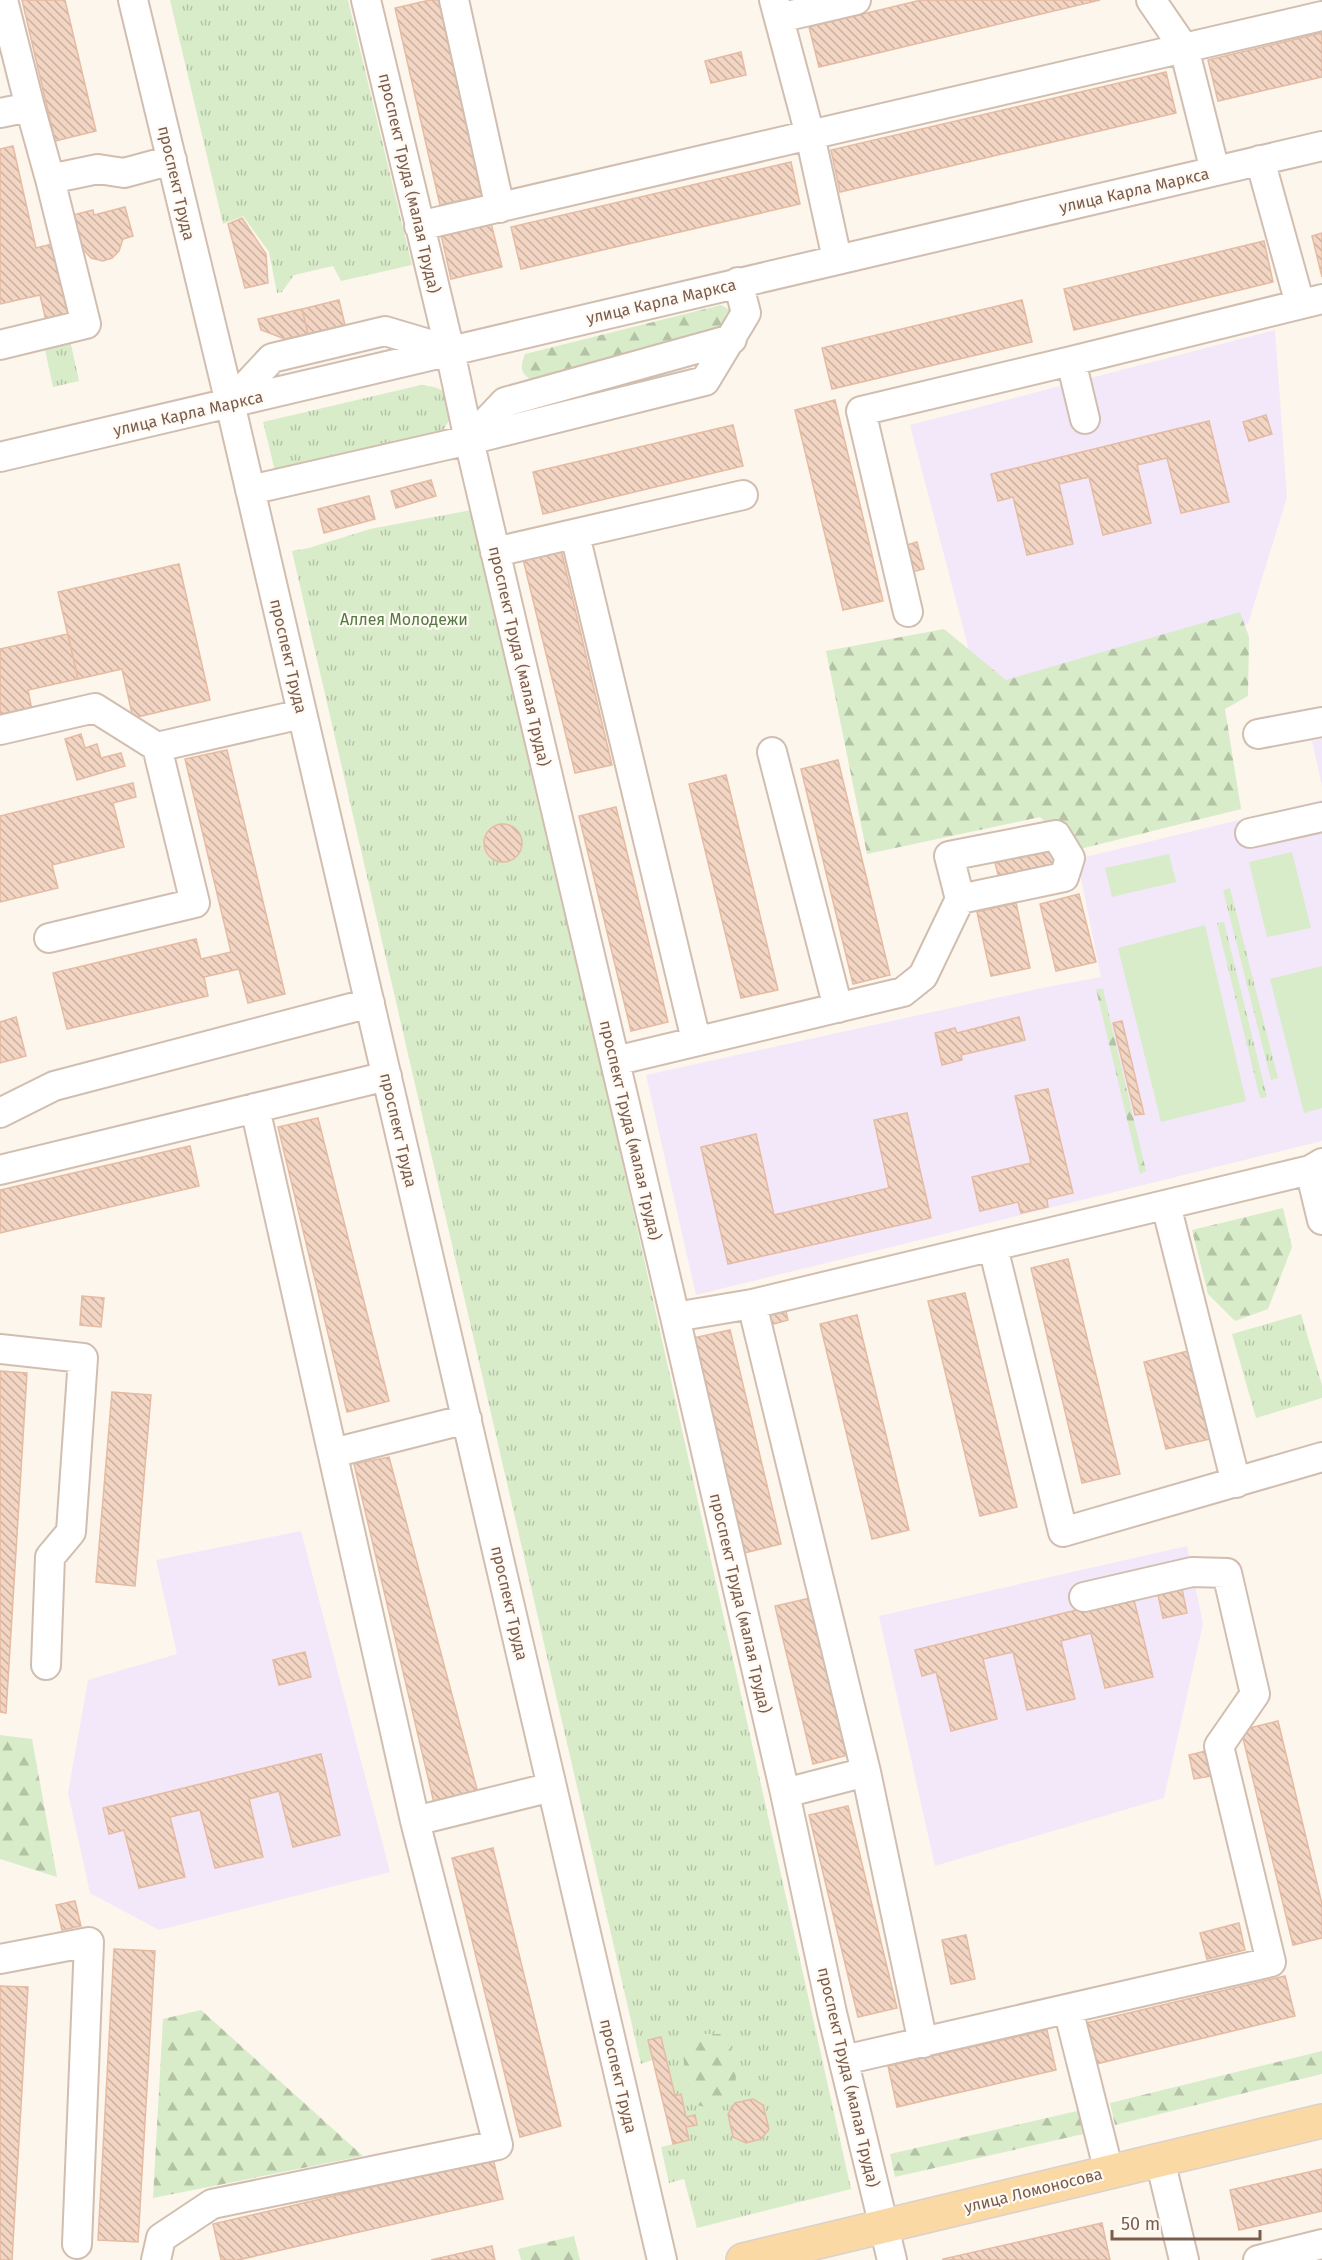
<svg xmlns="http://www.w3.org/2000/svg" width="1322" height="2260" font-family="'Fira Sans',sans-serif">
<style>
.education{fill:#f3e8fa}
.grass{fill:url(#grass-tufts)}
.forest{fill:url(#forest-firs)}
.pitch{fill:#d8ecc9}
.building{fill:url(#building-back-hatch);stroke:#e6bba3;stroke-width:1.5}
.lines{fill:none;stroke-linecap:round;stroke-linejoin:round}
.minor-casing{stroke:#d1beb0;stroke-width:32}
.major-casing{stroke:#dad1cd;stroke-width:36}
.minor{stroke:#fff;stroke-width:28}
.major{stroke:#fbd9a5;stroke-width:33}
.labels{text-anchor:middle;stroke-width:4.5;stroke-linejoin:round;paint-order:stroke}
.street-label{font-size:16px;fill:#7a5c4d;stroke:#fffaf3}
.park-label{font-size:16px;fill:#537a41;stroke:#fffaf3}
</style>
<defs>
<pattern id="grass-tufts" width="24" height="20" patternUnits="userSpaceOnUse" patternTransform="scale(1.5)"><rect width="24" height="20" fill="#d8ecc9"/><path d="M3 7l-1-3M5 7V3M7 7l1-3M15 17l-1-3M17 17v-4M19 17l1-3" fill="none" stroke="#b4c2a5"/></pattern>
<pattern id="forest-firs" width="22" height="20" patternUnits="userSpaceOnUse" patternTransform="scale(1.5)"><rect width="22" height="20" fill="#d8ecc9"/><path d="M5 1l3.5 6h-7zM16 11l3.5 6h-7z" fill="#b4c2a5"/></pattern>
<pattern id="building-back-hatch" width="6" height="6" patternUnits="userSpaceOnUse" patternTransform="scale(1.5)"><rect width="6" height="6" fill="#f3d5c3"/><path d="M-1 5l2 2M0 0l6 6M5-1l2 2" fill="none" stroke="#cab0a1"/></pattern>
</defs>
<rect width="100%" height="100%" fill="#fdf6ec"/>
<!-- education -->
<path class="education" d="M 1275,330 L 1287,497 L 1248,624 L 997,689 L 971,658 L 910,425 Z
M 1322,739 L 1322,786 L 1312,741 Z
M 1322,800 L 1322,1141 L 696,1295 L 646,1075 L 1047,987 L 1101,977 L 1077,859 Z
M 301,1531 L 390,1872 L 159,1930 L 90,1893 L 68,1793 L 88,1680 L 177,1654 L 156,1560 Z
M 1187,1546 L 1203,1624 L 1164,1798 L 935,1866 L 879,1616 Z"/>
<!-- grass -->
<path class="grass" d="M 170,0 L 348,0 L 412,265 L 341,281 L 333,266 L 294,275 L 282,292 L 277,293 L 269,252 L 243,216 L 223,224 Z
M 70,340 L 79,381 L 53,387 L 44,345 Z
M 421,385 C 428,386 435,386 441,390 C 459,401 450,425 438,436 L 276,475 L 263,422 Z
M 477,509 L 851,2189 L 697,2228 L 684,2179 L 669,2183 L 661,2147 L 689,2140 L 686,2127 L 697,2124 L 695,2115 L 686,2117 L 681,2095 L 675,2096 L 661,2037 L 648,2040 L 652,2060 L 641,2064 L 292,551 L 309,548 L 370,529 Z
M 1230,888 L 1278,1078 L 1271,1080 L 1223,890 Z
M 1224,922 L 1267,1097 L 1260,1098 L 1217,923 Z
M 1301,1314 L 1322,1385 L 1322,1398 L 1256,1418 L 1232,1334 Z"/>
<!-- forest -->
<path class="forest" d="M 721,305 L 730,310 L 733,322 L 726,334 L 532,381 C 520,373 520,367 525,354 Z
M 1240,612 L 1249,637 L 1248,696 L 1225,709 L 1241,809 L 1076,850 L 1040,817 L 867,854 L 826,651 L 944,629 L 1006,680 Z
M 1096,989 L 1103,989 L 1146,1171 L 1140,1174 Z
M 1283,1208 L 1292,1247 L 1268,1309 L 1235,1321 L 1208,1294 L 1192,1230 Z
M 0,1735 L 32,1739 L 57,1877 L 0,1859 Z
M 201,2010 L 363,2156 L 153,2198 L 163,2019 Z
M 703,2034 L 720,2034 C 735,2049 740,2079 732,2098 L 712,2108 L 695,2105 L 685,2076 L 683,2052 L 690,2039 Z
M 1322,2051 L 1322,2074 L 1115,2125 L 1110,2103 Z
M 1086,2109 L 1092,2132 L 895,2177 L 890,2154 Z
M 574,2236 L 580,2260 L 521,2260 L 518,2249 Z"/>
<!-- pitch -->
<path class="pitch" d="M 1292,852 L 1311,928 L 1267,937 L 1249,862 Z
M 1169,854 L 1176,882 L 1112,897 L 1105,868 Z
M 1205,925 L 1246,1101 L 1161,1122 L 1118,948 Z
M 1322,966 L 1322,1108 L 1304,1113 L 1270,979 Z"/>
<!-- building -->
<path class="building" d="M 22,0 L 65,0 L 96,131 L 55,141 Z
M 430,0 L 439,0 L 484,195 L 440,205 L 395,8 Z
M 921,0 L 1100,0 L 819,67 L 809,27 Z
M 1322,33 L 1322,77 L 1218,101 L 1208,60 Z
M 741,52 L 746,75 L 711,83 L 705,61 Z
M 1166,72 L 1176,113 L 840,192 L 831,150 Z
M 13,146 L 36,248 L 52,244 L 69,320 L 47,325 L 40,295 L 0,304 L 0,149 Z
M 791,162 L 800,204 L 521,269 L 511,227 Z
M 125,207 L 133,236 L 123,239 L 119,251 L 112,258 L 103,261 L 91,258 L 80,246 L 73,215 L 93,210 L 94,215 Z
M 242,218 L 266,254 L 268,283 L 245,288 L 228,224 Z
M 490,219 L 502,267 L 451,279 L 440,230 Z
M 1322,233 L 1322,277 L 1312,236 Z
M 1264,241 L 1273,282 L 1074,330 L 1064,289 Z
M 339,300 L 345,325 L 308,334 L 302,309 Z
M 1022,300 L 1032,342 L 832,389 L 822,348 Z
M 302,309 L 308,334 L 285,339 L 261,330 L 258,319 Z
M 835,400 L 883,601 L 843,610 L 795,410 Z
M 1266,415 L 1272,434 L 1249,441 L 1243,422 Z
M 1209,421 L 1229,502 L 1181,513 L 1167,458 L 1137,465 L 1151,523 L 1103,535 L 1089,477 L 1059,484 L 1073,544 L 1027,555 L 1013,497 L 998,501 L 991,474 Z
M 733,425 L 743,466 L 543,514 L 533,472 Z
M 431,480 L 436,496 L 396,508 L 391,491 Z
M 369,496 L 375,519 L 324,533 L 318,509 Z
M 917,542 L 924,569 L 907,573 L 900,547 Z
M 561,550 L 612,765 L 575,773 L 523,559 Z
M 179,564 L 210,700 L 133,718 L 122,669 L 78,679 L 58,592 Z
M 68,634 L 78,679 L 28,690 L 33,715 L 0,722 L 0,649 Z
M 81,734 L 85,748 L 97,744 L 101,758 L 121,753 L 125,766 L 77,780 L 65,739 Z
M 227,750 L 285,994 L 248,1003 L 239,969 L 204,977 L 208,996 L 67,1029 L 53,973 L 196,939 L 201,959 L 231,952 L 185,759 Z
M 838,760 L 890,975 L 853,984 L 801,769 Z
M 726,775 L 778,990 L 741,998 L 689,784 Z
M 133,783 L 136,797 L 113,803 L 124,847 L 52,865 L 58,888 L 0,902 L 0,816 Z
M 616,807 L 668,1022 L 631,1031 L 579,816 Z
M484 843a19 19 0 1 1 38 0a19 19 0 1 1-38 0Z
M 1056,847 L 1060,863 L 999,878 L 995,863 Z
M 1079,894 L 1096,962 L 1056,971 L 1040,904 Z
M 1016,903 L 1030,968 L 991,976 L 977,912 Z
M 16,1017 L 26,1056 L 0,1063 L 0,1022 Z
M 1019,1017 L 1025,1040 L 961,1055 L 962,1060 L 942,1065 L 935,1033 L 955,1028 L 957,1033 Z
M 1122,1021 L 1144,1114 L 1135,1115 L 1113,1023 Z
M 1048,1089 L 1073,1193 L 1047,1199 L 1048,1207 L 1021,1213 L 1018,1202 L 980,1211 L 972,1177 L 1031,1163 L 1015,1096 Z
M 907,1113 L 931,1218 L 728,1264 L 701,1147 L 756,1134 L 774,1215 L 889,1188 L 874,1120 Z
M 318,1118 L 389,1401 L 347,1412 L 278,1127 Z
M 190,1146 L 199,1186 L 0,1233 L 0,1190 Z
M 1068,1259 L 1120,1474 L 1082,1483 L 1031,1268 Z
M 965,1293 L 1017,1507 L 980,1516 L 928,1301 Z
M 82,1296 L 104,1298 L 101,1327 L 80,1325 Z
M 785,1308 L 788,1320 L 770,1325 L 767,1313 Z
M 857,1315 L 909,1530 L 872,1539 L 820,1324 Z
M 730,1330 L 781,1544 L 744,1553 L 693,1338 Z
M 1188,1351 L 1210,1439 L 1166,1449 L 1144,1362 Z
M 0,1371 L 27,1373 L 6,1713 L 0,1712 Z
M 112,1392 L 151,1395 L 135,1586 L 96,1582 Z
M 389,1457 L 478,1793 L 434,1803 L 354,1464 Z
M 1182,1589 L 1187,1613 L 1163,1618 L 1158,1595 Z
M 1133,1596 L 1153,1677 L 1105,1688 L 1091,1633 L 1061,1641 L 1075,1699 L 1027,1710 L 1013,1652 L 983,1659 L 997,1719 L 951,1731 L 936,1672 L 922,1676 L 915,1650 Z
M 815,1597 L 852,1754 L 813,1764 L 775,1606 Z
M 305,1652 L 311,1677 L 279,1685 L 273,1660 Z
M 1278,1721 L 1322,1904 L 1322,1938 L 1293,1945 L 1241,1730 Z
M 1206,1751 L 1212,1776 L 1194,1779 L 1189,1755 Z
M 321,1754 L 340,1835 L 293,1847 L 279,1791 L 249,1799 L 263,1857 L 215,1868 L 200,1810 L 170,1817 L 185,1877 L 139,1888 L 124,1830 L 109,1834 L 103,1808 Z
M 848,1806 L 897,2008 L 858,2017 L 809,1815 Z
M 493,1848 L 561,2126 L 520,2137 L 452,1858 Z
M 75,1901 L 81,1926 L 62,1930 L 56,1905 Z
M 1239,1923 L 1245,1950 L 1207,1959 L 1200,1933 Z
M 966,1935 L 975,1979 L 951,1984 L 942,1940 Z
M 114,1949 L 155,1951 L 138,2242 L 98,2240 Z
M 1285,1976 L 1295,2016 L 1096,2064 L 1086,2023 Z
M 0,1986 L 28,1987 L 12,2260 L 0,2260 Z
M 1047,2030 L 1056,2070 L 897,2107 L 888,2066 Z
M 661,2037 L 675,2096 L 681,2094 L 686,2117 L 695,2115 L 697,2125 L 686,2127 L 689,2140 L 673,2144 L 648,2040 Z
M 753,2099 L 763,2105 L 769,2129 L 761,2139 L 746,2143 L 733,2137 L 728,2114 L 735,2103 Z
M 493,2159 L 503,2199 L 238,2260 L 221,2260 L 213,2224 Z
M 1322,2169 L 1322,2211 L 1239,2230 L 1230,2190 Z
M 1102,2223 L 1110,2260 L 943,2260 L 943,2259 Z
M 492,2246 L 495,2260 L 431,2260 Z"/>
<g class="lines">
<defs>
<path id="minor" d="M 3,0 L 30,107
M 133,0 L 230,403 L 662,2260
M 366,0 L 450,351 L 469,440 L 675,1317 L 785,1793 L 832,2013 L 892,2260
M 454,0 L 500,208
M 774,0 L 810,135 L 837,259
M 779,18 L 856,0
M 0,113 L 30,107 L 50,179 L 86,324 L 0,345
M 1260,160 L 1300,304
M 1215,171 L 1184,48 L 1322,16
M 50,179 L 98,169 L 124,173 L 172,160
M 419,226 L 1184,48 L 1151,0
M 1071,361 L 1085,419
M 230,403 L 272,358 L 385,331 L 449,350
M 469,440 L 505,402 L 732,339
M 0,457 L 1322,146
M 250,490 L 469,440 L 705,381 L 746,313 L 738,282
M 575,535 L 696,1040
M 495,552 L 743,495
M 908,612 L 861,411 L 1071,361 L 1322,299
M 0,730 L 95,708 L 157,747 L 302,714
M 1258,734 L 1322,722
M 772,752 L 838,1008
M 1250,833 L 1322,817
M 49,938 L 195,903 L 157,747
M 615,1061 L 903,992 L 923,976 L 960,899 L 949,856 L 1056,835 L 1070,858 L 1064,877 L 960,899
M 0,1113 L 54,1086 L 370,1003
M 0,1170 L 387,1076
M 1310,1170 L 1322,1220
M 1166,1205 L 1236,1483
M 993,1247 L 1063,1532 L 1322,1457
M 752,1304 L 866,1772 L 923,2043
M 675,1317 L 752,1304 L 1310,1170 L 1322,1163
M 0,1349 L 83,1358 L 71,1532 L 50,1557 L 46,1665
M 333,1453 L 467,1419
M 785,1793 L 866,1772
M 415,1821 L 552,1787
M 0,1959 L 89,1942 L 77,2244
M 1068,2009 L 1109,2172
M 844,2060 L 1271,1962 L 1219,1746 L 1255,1694 L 1227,1573 L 1192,1572 L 1084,1597
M 1160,2160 L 1184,2260
M 156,2260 L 161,2238 L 212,2204 L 498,2145 L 415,1821 L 255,1108
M 1258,2260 L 1322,2244"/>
<path id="major" d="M 743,2260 L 1322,2121"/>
</defs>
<!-- minor casing -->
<use href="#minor" class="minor-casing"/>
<!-- major casing -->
<use href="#major" class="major-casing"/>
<!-- minor -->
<use href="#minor" class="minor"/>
<!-- major -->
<use href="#major" class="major"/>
</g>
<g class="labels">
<!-- street labels -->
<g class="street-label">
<text transform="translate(177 183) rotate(77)" y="6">проспект Труда</text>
<text transform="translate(410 183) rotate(77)" y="6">проспект Труда (малая Труда)</text>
<text transform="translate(1134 190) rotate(-13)" y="6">улица Карла Маркса</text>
<text transform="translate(661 301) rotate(-13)" y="6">улица Карла Маркса</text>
<text transform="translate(188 413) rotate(-13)" y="6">улица Карла Маркса</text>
<text transform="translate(289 656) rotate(77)" y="6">проспект Труда</text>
<text transform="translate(520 656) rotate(77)" y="6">проспект Труда (малая Труда)</text>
<text transform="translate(399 1130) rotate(77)" y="6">проспект Труда</text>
<text transform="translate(631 1130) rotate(77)" y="6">проспект Труда (малая Труда)</text>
<text transform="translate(510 1603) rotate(77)" y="6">проспект Труда</text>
<text transform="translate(741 1603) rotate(77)" y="6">проспект Труда (малая Труда)</text>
<text transform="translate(619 2076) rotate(77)" y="6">проспект Труда</text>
<text transform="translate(849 2077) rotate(77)" y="6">проспект Труда (малая Труда)</text>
<text transform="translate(1033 2190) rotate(-14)" y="6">улица Ломоносова</text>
</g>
<!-- park labels -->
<g class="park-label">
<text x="404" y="625">Аллея Молодежи</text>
</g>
</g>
<!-- scale -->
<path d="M1112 2230v9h148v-9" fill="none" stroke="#7a5c4d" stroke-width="3"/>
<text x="1121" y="2230" font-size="18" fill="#7a5c4d" stroke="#fffaf3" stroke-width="4.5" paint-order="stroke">50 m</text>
</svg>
